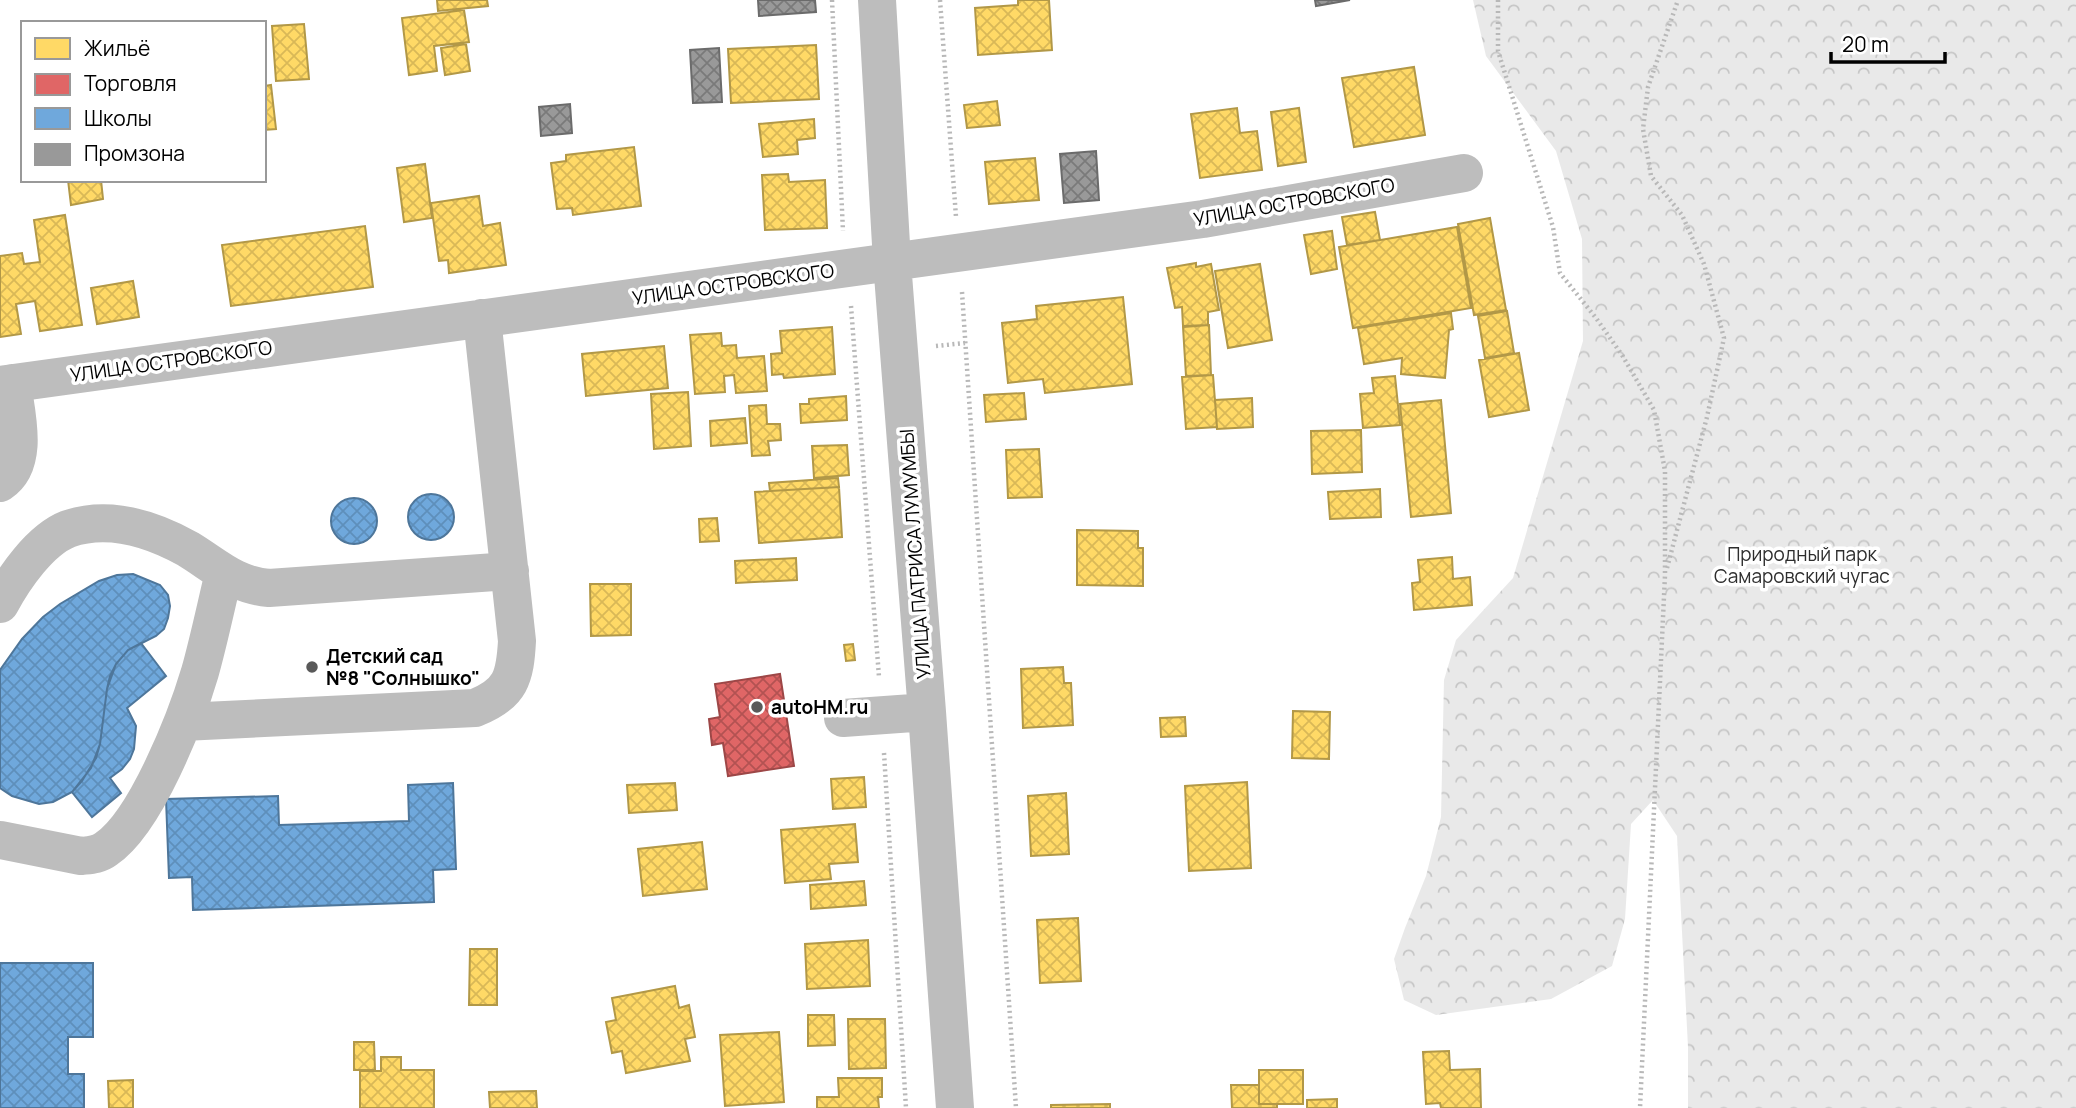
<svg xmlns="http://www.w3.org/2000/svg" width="2076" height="1108" font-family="Manrope,sans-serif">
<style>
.forest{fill:url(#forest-crowns)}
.homes{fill:url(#homes-cross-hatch);stroke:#b29847;stroke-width:2}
.shops{fill:url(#shops-cross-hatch);stroke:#9d4747;stroke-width:2}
.schools{fill:url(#schools-cross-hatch);stroke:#4e769a;stroke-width:2}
.industry{fill:url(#industry-cross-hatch);stroke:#6b6b6b;stroke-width:2}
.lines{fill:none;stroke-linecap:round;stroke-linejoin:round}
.path{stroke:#b8b8b8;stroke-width:4.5;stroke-dasharray:2 3.5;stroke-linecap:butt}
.minor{stroke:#bdbdbd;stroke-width:38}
.poi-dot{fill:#595959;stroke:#fff;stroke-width:2.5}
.labels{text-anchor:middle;stroke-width:7;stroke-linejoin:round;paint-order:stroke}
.street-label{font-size:19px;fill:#000;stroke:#fff}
.park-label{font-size:19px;fill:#2e2e2e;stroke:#fff}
.poi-label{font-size:19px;font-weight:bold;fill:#000;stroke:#fff;text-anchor:start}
</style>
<defs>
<pattern id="forest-crowns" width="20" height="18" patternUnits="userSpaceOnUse" patternTransform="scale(1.75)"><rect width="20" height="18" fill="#e9e9e9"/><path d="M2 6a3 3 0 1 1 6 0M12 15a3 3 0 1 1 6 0" fill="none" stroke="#c6c6c6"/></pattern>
<pattern id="homes-cross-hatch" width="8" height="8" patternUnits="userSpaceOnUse" patternTransform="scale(1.75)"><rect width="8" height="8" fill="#ffd966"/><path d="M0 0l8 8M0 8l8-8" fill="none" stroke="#d9b857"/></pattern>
<pattern id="shops-cross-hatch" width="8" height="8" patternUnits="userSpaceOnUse" patternTransform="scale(1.75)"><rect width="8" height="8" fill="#e06666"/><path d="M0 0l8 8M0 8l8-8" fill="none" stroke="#b35252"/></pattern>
<pattern id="schools-cross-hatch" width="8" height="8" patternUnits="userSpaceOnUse" patternTransform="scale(1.75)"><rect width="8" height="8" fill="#6fa8dc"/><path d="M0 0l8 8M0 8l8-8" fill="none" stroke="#5e8fbb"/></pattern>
<pattern id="industry-cross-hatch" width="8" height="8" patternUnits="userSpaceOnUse" patternTransform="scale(1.75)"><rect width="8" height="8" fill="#999"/><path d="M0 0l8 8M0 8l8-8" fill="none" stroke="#7a7a7a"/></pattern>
</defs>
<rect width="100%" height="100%" fill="#fff"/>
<!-- forest -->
<path class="forest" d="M 1473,0 L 2076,0 L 2076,1108 L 1688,1108 L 1688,1047 L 1677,836 L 1653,800 L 1631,824 L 1625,919 L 1612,966 L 1551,999 L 1436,1015 L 1404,1000 L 1394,959 L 1405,928 L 1426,876 L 1441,817 L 1444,680 L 1456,640 L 1513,578 L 1583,341 L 1582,239 L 1556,151 L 1486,56 Z"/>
<!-- homes -->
<path class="homes" d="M 437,0 L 487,0 L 488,6 L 438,11 Z
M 1018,0 L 1049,0 L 1052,50 L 978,55 L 975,8 L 1018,5 Z
M 464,10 L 469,42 L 434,46 L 437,71 L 409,75 L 402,18 Z
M 304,24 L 309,79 L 276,81 L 272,26 Z
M 466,44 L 470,71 L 445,75 L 441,48 Z
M 816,45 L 819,99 L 731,103 L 728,49 Z
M 1414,67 L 1425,135 L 1354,147 L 1342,78 Z
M 271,85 L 276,129 L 264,130 L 264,86 Z
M 997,101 L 1000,125 L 967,128 L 964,105 Z
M 1237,108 L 1240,133 L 1257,131 L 1262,170 L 1200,178 L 1191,114 Z
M 1299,108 L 1306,162 L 1278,166 L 1271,112 Z
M 814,119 L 815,138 L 797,140 L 798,154 L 763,157 L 759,124 Z
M 634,147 L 641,206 L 573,215 L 572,208 L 557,209 L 551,163 L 566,161 L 566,155 Z
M 1035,158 L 1039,200 L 989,204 L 985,162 Z
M 425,164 L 432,218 L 404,222 L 397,168 Z
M 788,174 L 789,182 L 825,180 L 827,228 L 765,230 L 762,175 Z
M 68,180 L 101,180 L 103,199 L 71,205 Z
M 479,196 L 483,226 L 500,223 L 506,265 L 449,273 L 448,260 L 439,261 L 431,203 Z
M 1375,212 L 1380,240 L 1347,245 L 1342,217 Z
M 65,215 L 82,325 L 40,331 L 35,301 L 16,304 L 21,334 L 0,337 L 0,256 L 22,253 L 24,264 L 40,262 L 34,220 Z
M 1490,218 L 1506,310 L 1474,315 L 1458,224 Z
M 365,226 L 373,287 L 231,306 L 222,245 Z
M 1457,227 L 1471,308 L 1353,328 L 1339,247 Z
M 1332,231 L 1337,269 L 1311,274 L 1304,235 Z
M 1196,263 L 1196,267 L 1211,264 L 1219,310 L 1208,312 L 1208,325 L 1183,326 L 1182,307 L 1175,308 L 1167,268 Z
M 1260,264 L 1272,340 L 1228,348 L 1215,271 Z
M 133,281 L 139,317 L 97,324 L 91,288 Z
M 1123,297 L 1132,384 L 1045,393 L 1043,379 L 1008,383 L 1002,323 L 1037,319 L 1036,306 Z
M 1507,311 L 1514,353 L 1485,358 L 1478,316 Z
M 1451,313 L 1453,329 L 1449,330 L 1445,378 L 1401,374 L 1402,358 L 1364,364 L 1358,328 Z
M 1209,325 L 1211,375 L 1186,376 L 1183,327 Z
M 832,327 L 835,374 L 784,378 L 783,374 L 772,375 L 771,354 L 782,353 L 780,331 Z
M 721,333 L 722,346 L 736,345 L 737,358 L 764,356 L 767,391 L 736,393 L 734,375 L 724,376 L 725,392 L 695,394 L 690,335 Z
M 664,346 L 668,388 L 586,396 L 582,354 Z
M 1519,353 L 1529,410 L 1489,417 L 1479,360 Z
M 1213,375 L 1217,427 L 1186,429 L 1182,377 Z
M 1395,376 L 1400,425 L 1363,428 L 1360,394 L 1374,393 L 1372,378 Z
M 688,392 L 691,446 L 654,449 L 651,394 Z
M 1024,393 L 1026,419 L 986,422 L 984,395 Z
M 846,396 L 847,420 L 801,423 L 800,404 L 809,404 L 809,399 Z
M 1252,398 L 1253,427 L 1217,429 L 1215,400 Z
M 1441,400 L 1451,513 L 1411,517 L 1400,404 Z
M 766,405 L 767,424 L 780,424 L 781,440 L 768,441 L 770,455 L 752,456 L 749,406 Z
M 745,418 L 747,443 L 711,446 L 710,421 Z
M 1361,430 L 1362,472 L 1312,474 L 1311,431 Z
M 847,445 L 849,475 L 814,478 L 812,446 Z
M 1039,449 L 1042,497 L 1008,498 L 1006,450 Z
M 838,478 L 839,487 L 770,491 L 769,483 Z
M 839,487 L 842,537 L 759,543 L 755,492 Z
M 1380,489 L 1381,517 L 1330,519 L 1328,492 Z
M 717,518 L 719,541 L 700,542 L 699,519 Z
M 1077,530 L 1138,531 L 1138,548 L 1143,548 L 1143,586 L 1077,585 Z
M 1452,557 L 1453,579 L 1470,577 L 1472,605 L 1414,610 L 1412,583 L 1420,582 L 1418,560 Z
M 796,558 L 797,580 L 736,583 L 735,561 Z
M 590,584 L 631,584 L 631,635 L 591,636 Z
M 853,644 L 855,660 L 846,661 L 844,645 Z
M 1063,667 L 1064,683 L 1071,683 L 1073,725 L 1023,728 L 1021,669 Z
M 1293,711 L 1330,712 L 1329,759 L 1292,758 Z
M 1185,717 L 1186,736 L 1161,737 L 1160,718 Z
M 864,777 L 866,807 L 833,809 L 831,779 Z
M 1247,782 L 1251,868 L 1189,871 L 1185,786 Z
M 675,783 L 677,810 L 629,813 L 627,785 Z
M 1066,793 L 1069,854 L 1031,856 L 1028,796 Z
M 855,824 L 858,862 L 829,864 L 831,879 L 785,883 L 781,830 Z
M 702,842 L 707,889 L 643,896 L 638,849 Z
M 864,881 L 866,905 L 811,909 L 810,885 Z
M 1078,918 L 1081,981 L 1040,983 L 1037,920 Z
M 868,940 L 870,986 L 807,989 L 805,944 Z
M 470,949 L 497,949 L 497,1005 L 469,1005 Z
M 675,986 L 679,1008 L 689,1005 L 695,1037 L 685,1039 L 690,1061 L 626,1073 L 622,1051 L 612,1053 L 606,1022 L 616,1020 L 612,998 Z
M 808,1015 L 834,1015 L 835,1045 L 808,1046 Z
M 848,1019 L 885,1019 L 886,1068 L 849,1069 Z
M 779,1032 L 784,1102 L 725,1106 L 720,1035 Z
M 354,1042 L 374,1042 L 375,1070 L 354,1070 Z
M 1449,1051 L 1450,1070 L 1480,1069 L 1481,1108 L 1441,1108 L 1440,1103 L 1426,1104 L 1423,1052 Z
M 381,1057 L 401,1057 L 401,1070 L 434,1070 L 434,1108 L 360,1108 L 360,1071 L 381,1071 Z
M 1259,1070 L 1303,1070 L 1303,1104 L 1259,1104 Z
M 838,1078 L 882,1078 L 882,1097 L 878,1097 L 879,1108 L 817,1108 L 817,1097 L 839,1097 Z
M 133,1080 L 133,1108 L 109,1108 L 108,1081 Z
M 1231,1085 L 1259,1085 L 1259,1104 L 1277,1104 L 1277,1108 L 1232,1108 Z
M 536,1091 L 537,1108 L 490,1108 L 489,1092 Z
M 1337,1099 L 1337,1108 L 1307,1108 L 1307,1100 Z
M 1110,1104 L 1110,1108 L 1051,1108 L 1051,1105 Z"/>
<!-- shops -->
<path class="shops" d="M 780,674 L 794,766 L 728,776 L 723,743 L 712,745 L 709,719 L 720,717 L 715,684 Z"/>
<!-- schools -->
<path class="schools" d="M408 517a23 23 0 1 1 46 0a23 23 0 1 1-46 0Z
M331 521a23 23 0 1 1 46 0a23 23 0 1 1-46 0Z
M 133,574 L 160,585 L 168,595 L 170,606 L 168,618 L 164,629 L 156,636 L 128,650 L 116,664 L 107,689 L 100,744 L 91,768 L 72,792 L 53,802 L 39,804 L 12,796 L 0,788 L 0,670 L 22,639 L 43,617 L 60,604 L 99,581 L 117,575 Z
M 141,643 L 166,676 L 127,708 L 136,726 L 134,749 L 130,759 L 122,769 L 110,778 L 121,793 L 92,817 L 72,792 L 82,781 L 96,758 L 100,744 L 107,689 L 110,676 L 116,664 L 128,650 Z
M 453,783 L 456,869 L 433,870 L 434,902 L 193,910 L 192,877 L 169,878 L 166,799 L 278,796 L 279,825 L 409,821 L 408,785 Z
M 0,963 L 93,963 L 93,1037 L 68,1037 L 68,1074 L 84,1074 L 84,1108 L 0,1108 Z"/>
<!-- industry -->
<path class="industry" d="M 758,0 L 815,0 L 816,12 L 759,16 Z
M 1315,0 L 1350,0 L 1316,6 Z
M 719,48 L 722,102 L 693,103 L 690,50 Z
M 570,104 L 572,133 L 541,136 L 539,107 Z
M 1096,151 L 1099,200 L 1064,203 L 1060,154 Z"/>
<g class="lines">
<!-- path -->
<path class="path" d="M 832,0 L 843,231
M 940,0 L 956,217
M 1498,0 L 1498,51 L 1553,227 L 1560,273 L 1596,318 L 1622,355 L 1654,410 L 1665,471 L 1665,575 L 1640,1108
M 962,292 L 1016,1108
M 851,306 L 879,677
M 936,346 L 965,343
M 1667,568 L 1707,417 L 1724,338 L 1704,264 L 1682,215 L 1651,176 L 1643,129 L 1648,87 L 1678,0
M 884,753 L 906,1108"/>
<!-- minor -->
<path class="minor" d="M 877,0 L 892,262 L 927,712 L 955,1108
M 0,385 L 1203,219 L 1464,173
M 0,483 C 30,463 16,414 12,383
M 0,604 C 14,578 40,540 68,529 C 109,515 152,529 188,549 C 216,566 234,585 269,588 L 510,571
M 843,718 L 927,712
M 183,722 L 475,708 C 511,694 515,677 517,641 L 482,318
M 0,840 L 81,856 C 90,855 98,855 106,849 C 146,822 186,719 200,672 C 209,640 216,606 224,573"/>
</g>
<!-- markers -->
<g class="poi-dot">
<circle cx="312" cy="667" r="7"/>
<circle cx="757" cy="707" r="7"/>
</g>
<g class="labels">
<!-- street labels -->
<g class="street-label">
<text transform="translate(1294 202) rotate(-10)" y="7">УЛИЦА ОСТРОВСКОГО</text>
<text transform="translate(733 284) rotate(-8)" y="7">УЛИЦА ОСТРОВСКОГО</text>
<text transform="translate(171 361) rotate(-8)" y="7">УЛИЦА ОСТРОВСКОГО</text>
<text transform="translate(915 554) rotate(-94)" y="7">УЛИЦА ПАТРИСА ЛУМУМБЫ</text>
</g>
<!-- park labels -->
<g class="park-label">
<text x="1802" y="561">Природный парк<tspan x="1802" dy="22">Самаровский чугас</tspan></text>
</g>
<!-- poi labels -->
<g class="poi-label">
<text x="326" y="663">Детский сад<tspan x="326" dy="22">№8 "Солнышко"</tspan></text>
<text x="771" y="714">autoHM.ru</text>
</g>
</g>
<!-- legend -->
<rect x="21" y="21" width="245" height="161" fill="#ffffff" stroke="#999999" stroke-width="2"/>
<rect x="35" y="38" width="35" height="21" fill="#ffd966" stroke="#999999" stroke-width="2"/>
<text x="84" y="56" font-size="21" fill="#000000">Жильё</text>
<rect x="35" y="74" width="35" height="21" fill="#e06666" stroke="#999999" stroke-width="2"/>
<text x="84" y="91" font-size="21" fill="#000000">Торговля</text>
<rect x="35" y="108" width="35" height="21" fill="#6fa8dc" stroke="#999999" stroke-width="2"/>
<text x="84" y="126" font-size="21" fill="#000000">Школы</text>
<rect x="35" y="144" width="35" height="21" fill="#999999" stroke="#999999" stroke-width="2"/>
<text x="84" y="161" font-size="21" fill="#000000">Промзона</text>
<!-- scale -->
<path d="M1831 52v10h114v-10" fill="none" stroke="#000000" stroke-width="3.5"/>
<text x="1842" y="52" font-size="21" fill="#000000" stroke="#ffffff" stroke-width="5" paint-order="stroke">20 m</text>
</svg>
